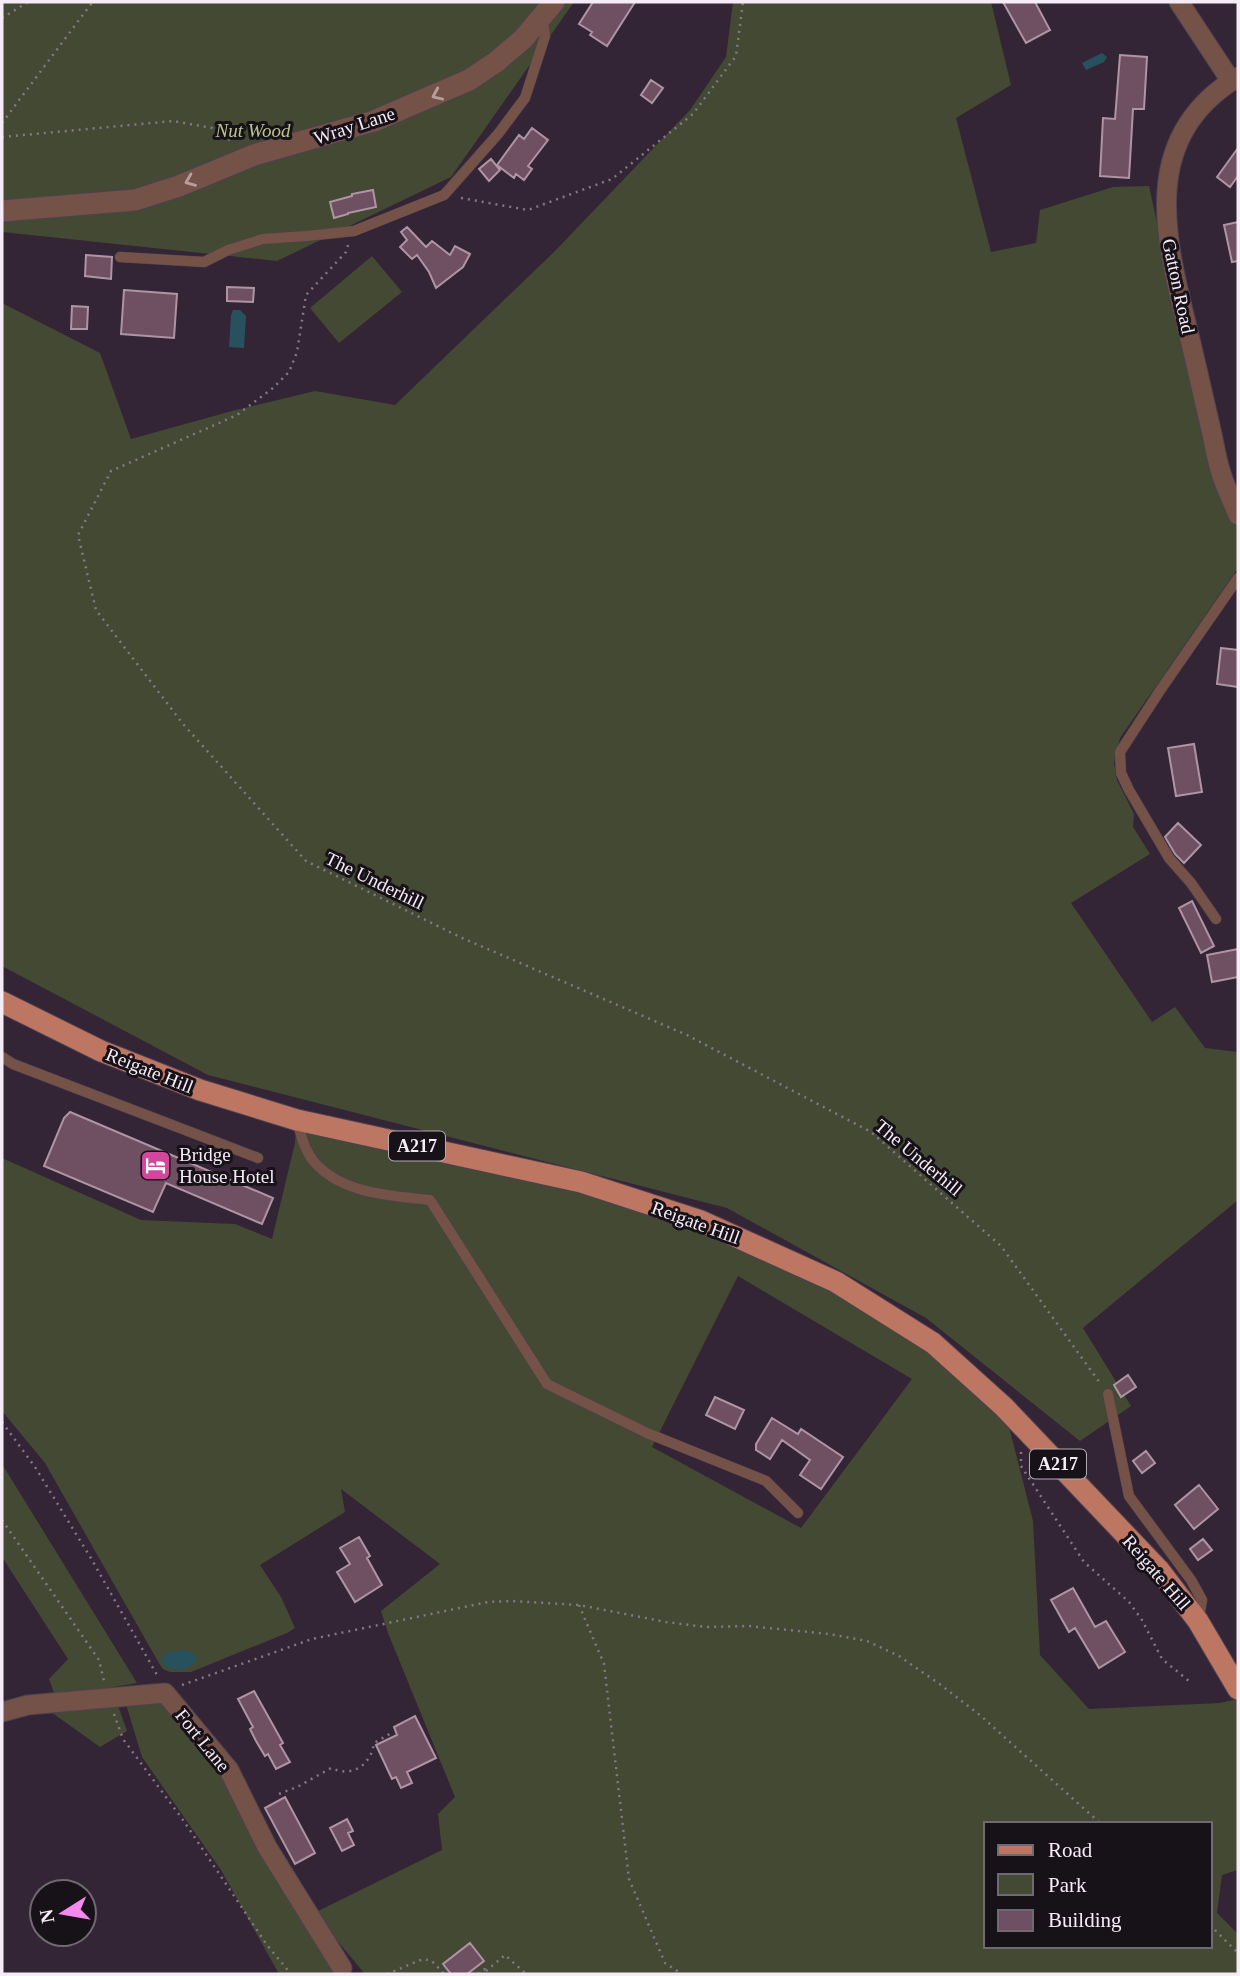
<svg xmlns="http://www.w3.org/2000/svg" width="1240" height="1976" font-family="Georgia,serif">
<style>
.green{fill:#444933;fill-rule:evenodd}
.water{fill:#27525d}
.building{fill:#6f4f62;stroke:#ae95a3;stroke-width:2}
.lines{fill:none;stroke-linecap:round;stroke-linejoin:round}
.service-casing{stroke:#4e4151;stroke-width:11}
.minor-casing{stroke:#4e4151;stroke-width:21}
.tertiary-casing{stroke:#4e4151;stroke-width:23}
.primary-casing{stroke:#4e4151;stroke-width:23}
.path{stroke:#847886;stroke-width:2.5;stroke-dasharray:2 5;stroke-linecap:butt}
.service{stroke:#745247;stroke-width:10}
.minor{stroke:#745247;stroke-width:19}
.tertiary{stroke:#745247;stroke-width:21}
.primary{stroke:#bc7661;stroke-width:21}
.oneway{stroke:#b59f9f}
.labels{text-anchor:middle;stroke-width:6;stroke-linejoin:round;paint-order:stroke}
.shield{fill:#171118;stroke:#b3aab4;stroke-width:2}
.shield-label{font-size:18px;font-weight:bold;fill:#f6ecf7}
.street-label{font-size:19px;fill:#f6ecf7;stroke:#171118}
.park-label{font-size:19px;font-style:italic;fill:#b8c78c;stroke:#171118}
.poi-label{font-size:19px;fill:#f6ecf7;stroke:#171118;text-anchor:start}
</style>
<rect width="100%" height="100%" fill="#332536"/>
<!-- green -->
<path class="green" d="M 2,2 L 574,2 L 451,177 L 277,261 L 2,232 Z
M 733,2 L 991,2 L 1011,85 L 956,118 L 991,252 L 1036,243 L 1040,210 L 1113,187 L 1149,186 L 1207,455 L 1238,527 L 1238,568 L 1120,738 L 1114,763 L 1117,780 L 1134,814 L 1133,827 L 1150,854 L 1071,903 L 1152,1022 L 1175,1007 L 1205,1048 L 1238,1052 L 1238,1200 L 1083,1328 L 1131,1406 L 1080,1441 L 926,1318 L 727,1208 L 208,1075 L 2,966 L 2,303 L 100,353 L 131,439 L 232,411 L 315,391 L 395,405 L 555,251 L 690,110 L 726,57 Z
M 372,256 L 402,292 L 339,343 L 310,308 Z
M 297,1120 L 581,1182 L 836,1282 L 1004,1407 L 1033,1521 L 1040,1655 L 1089,1709 L 1220,1703 L 1238,1699 L 1238,1870 L 1222,1875 L 1217,1913 L 1238,1934 L 1238,1974 L 365,1974 L 314,1913 L 442,1850 L 438,1814 L 455,1797 L 388,1633 L 381,1611 L 440,1564 L 341,1489 L 345,1512 L 260,1565 L 281,1597 L 295,1628 L 287,1633 L 191,1672 L 170,1672 L 163,1669 L 160,1665 L 45,1463 L 2,1411 L 2,1158 L 141,1220 L 235,1224 L 272,1239 L 295,1143 ZM 738,1276 L 912,1379 L 801,1528 L 652,1447 ZM 986,1824 L 1210,1824 L 1210,1946 L 986,1946 Z
M 2,1464 L 137,1683 L 89,1691 L 54,1693 L 49,1679 L 68,1659 L 2,1557 Z
M 161,1698 L 218,1761 L 337,1974 L 279,1974 L 221,1870 L 142,1757 L 125,1701 Z
M 117,1703 L 127,1731 L 100,1747 L 51,1712 Z"/>
<!-- water -->
<path class="water" d="M 1102,53 L 1107,57 L 1104,62 L 1086,70 L 1082,63 Z
M 233,310 L 240,310 L 246,316 L 244,348 L 229,347 L 231,315 Z
M 182,1650 L 195,1653 L 197,1659 C 190,1671 166,1675 161,1659 L 166,1653 Z"/>
<!-- building -->
<path class="building" d="M 593,2 L 635,2 L 607,46 L 590,35 L 592,32 L 579,24 Z
M 1003,2 L 1035,2 L 1050,30 L 1026,43 Z
M 1120,55 L 1147,57 L 1144,109 L 1133,109 L 1129,178 L 1100,176 L 1103,118 L 1115,119 Z
M 651,80 L 663,88 L 652,103 L 641,95 Z
M 532,128 L 548,140 L 528,166 L 532,169 L 524,180 L 516,174 L 514,178 L 497,165 L 519,135 L 524,139 Z
M 1238,148 L 1238,176 L 1230,187 L 1217,177 Z
M 491,159 L 500,170 L 489,181 L 479,169 Z
M 373,190 L 376,207 L 348,213 L 348,214 L 334,218 L 330,202 L 352,196 L 352,194 Z
M 1238,222 L 1238,261 L 1232,262 L 1224,225 Z
M 407,227 L 426,247 L 432,241 L 450,255 L 455,246 L 470,254 L 463,267 L 436,288 L 429,272 L 417,255 L 412,259 L 400,247 L 407,240 L 401,232 Z
M 86,255 L 112,257 L 111,279 L 85,276 Z
M 227,287 L 254,288 L 253,302 L 227,301 Z
M 124,290 L 177,294 L 174,338 L 121,334 Z
M 72,306 L 88,307 L 87,329 L 71,329 Z
M 1221,648 L 1238,650 L 1238,687 L 1217,684 Z
M 1194,744 L 1202,792 L 1176,796 L 1168,748 Z
M 1178,823 L 1201,845 L 1184,863 L 1175,854 L 1165,837 Z
M 1192,901 L 1214,946 L 1201,953 L 1179,908 Z
M 1238,949 L 1238,977 L 1212,982 L 1207,955 Z
M 70,1112 L 273,1198 L 262,1224 L 166,1183 L 153,1212 L 44,1166 L 64,1118 Z
M 1128,1375 L 1136,1387 L 1121,1397 L 1114,1385 Z
M 715,1397 L 744,1410 L 735,1429 L 706,1415 Z
M 772,1418 L 798,1434 L 801,1429 L 843,1457 L 821,1489 L 800,1475 L 810,1460 L 782,1440 L 770,1459 L 756,1450 L 756,1444 Z
M 1146,1451 L 1155,1463 L 1142,1473 L 1133,1461 Z
M 1199,1485 L 1218,1509 L 1194,1529 L 1175,1505 Z
M 359,1537 L 370,1556 L 367,1558 L 382,1585 L 355,1602 L 337,1572 L 350,1564 L 340,1548 Z
M 1203,1539 L 1212,1550 L 1198,1560 L 1190,1549 Z
M 1073,1588 L 1095,1627 L 1106,1621 L 1125,1652 L 1099,1668 L 1075,1628 L 1069,1632 L 1051,1600 Z
M 254,1691 L 283,1743 L 280,1745 L 290,1762 L 276,1769 L 268,1754 L 265,1756 L 256,1741 L 250,1729 L 253,1727 L 238,1699 Z
M 415,1716 L 436,1758 L 407,1772 L 412,1783 L 401,1788 L 396,1777 L 392,1779 L 376,1745 L 397,1735 L 394,1727 Z
M 285,1797 L 315,1853 L 295,1864 L 265,1808 Z
M 347,1819 L 353,1831 L 348,1833 L 354,1845 L 342,1851 L 330,1828 Z
M 470,1943 L 484,1961 L 467,1974 L 451,1974 L 443,1964 Z"/>
<g class="lines">
<defs>
<path id="service" d="M 120,257 L 204,262 L 228,250 L 263,239 L 306,236 L 354,231 L 444,195 L 498,134 L 525,98 L 545,36 L 542,17
M 1216,919 L 1191,883 L 1169,858 L 1129,790 L 1121,773 L 1120,752 L 1161,689 L 1238,578
M 2,1057 L 13,1064 L 258,1158
M 297,1120 C 301,1136 305,1153 317,1165 C 345,1194 393,1196 430,1200 L 547,1384 L 647,1433 L 766,1481 L 798,1513
M 1108,1394 L 1129,1496 L 1191,1580 L 1202,1600 L 1199,1617"/>
<path id="minor" d="M 1179,2 L 1231,81
M 1238,77 C 1129,143 1171,256 1194,356 C 1200,382 1206,408 1212,434 C 1215,448 1217,462 1222,476 C 1226,489 1233,502 1238,515
M 2,1712 L 28,1705 L 165,1693 L 229,1770 L 267,1847 L 342,1968"/>
<path id="tertiary" d="M 2,211 L 135,200 L 179,186 L 254,155 L 374,121 L 469,80 L 496,62 L 523,39 L 554,2"/>
<path id="primary" d="M 2,1002 L 101,1051 L 200,1090 L 297,1120 L 581,1182 L 701,1221 L 836,1282 L 933,1343 L 1004,1407 L 1160,1571 L 1198,1621 L 1238,1689"/>
</defs>
<!-- service casing -->
<use href="#service" class="service-casing"/>
<!-- minor casing -->
<use href="#minor" class="minor-casing"/>
<!-- tertiary casing -->
<use href="#tertiary" class="tertiary-casing"/>
<!-- primary casing -->
<use href="#primary" class="primary-casing"/>
<!-- path -->
<path class="path" d="M 2,18 L 28,2
M 2,123 L 91,4 L 91,2
M 2,137 L 173,121 L 212,128 L 234,143
M 461,198 L 528,210 L 612,179 L 693,114 L 736,56 L 743,2
M 348,245 L 346,252 L 306,295 L 297,352 L 289,372 L 273,388 L 237,415 L 111,471 L 78,535 L 96,610 L 183,724 L 306,861 L 460,937 L 687,1035 L 871,1132 L 1001,1246 L 1100,1383
M 2,1422 L 35,1467 L 92,1560 L 157,1675
M 1021,1452 L 1021,1466 L 1084,1562 L 1129,1602 L 1142,1620 L 1162,1659 L 1189,1681
M 2,1520 L 99,1660 L 104,1681
M 579,1605 L 604,1664 L 629,1879 L 665,1963 L 682,1974
M 182,1685 L 312,1639 L 488,1602 L 512,1601 L 579,1605 L 666,1622 L 706,1627 L 748,1626 L 829,1634 L 867,1641 L 899,1656 L 941,1685 L 981,1716 L 1101,1824
M 114,1714 L 123,1739 L 183,1820 L 267,1945 L 291,1974
M 279,1794 L 299,1786 L 331,1768 C 352,1778 371,1765 374,1743 L 393,1732
M 1210,1925 L 1238,1953
M 486,1971 L 505,1955 L 526,1974
M 387,1974 L 423,1959 L 432,1961 L 444,1974
M 478,1974 L 485,1969 L 489,1974"/>
<!-- service -->
<use href="#service" class="service"/>
<!-- minor -->
<use href="#minor" class="minor"/>
<!-- tertiary -->
<use href="#tertiary" class="tertiary"/>
<!-- primary -->
<use href="#primary" class="primary"/>
</g>
<!-- one-way arrows -->
<defs><path id="oneway-chevron" d="M-2-3.5L2.5 0L-2 3.5" fill="none" stroke-width="1.6" stroke-linecap="round" stroke-linejoin="round" transform="scale(1.75)"/></defs>
<g class="oneway">
<use href="#oneway-chevron" transform="translate(437 95) rotate(156)"/>
<use href="#oneway-chevron" transform="translate(190 181) rotate(158)"/>
</g>
<!-- icons -->
<defs>
<symbol id="hotel-square" viewBox="-11 -11 22 22"><rect x="-9" y="-9" width="18" height="18" rx="4" fill="#d1479c" stroke="#171118"/><path d="M-6-4.5h1.5V1H6V5H4.5V3h-9V5H-6ZM-4 0a1.8 1.8 0 1 1 3.6 0ZM.5 0V-2.5h3Q6-2.5 6 0Z" fill="#fff"/></symbol>
</defs>
<g fill-rule="evenodd">
<use href="#hotel-square" x="138" y="1148" width="35" height="35"/>
</g>
<g class="labels">
<!-- shield labels -->
<g class="shield">
<rect x="389" y="1131.5" width="56" height="29" rx="5"/>
<rect x="1030" y="1449.5" width="56" height="29" rx="5"/>
</g>
<g class="shield-label">
<text x="417" y="1152">A217</text>
<text x="1058" y="1470">A217</text>
</g>
<!-- street labels -->
<g class="street-label">
<text transform="translate(354 125) rotate(-18)" y="7">Wray Lane</text>
<text transform="translate(1179 286) rotate(78)" y="7">Gatton Road</text>
<text transform="translate(375 880) rotate(26)" y="7">The Underhill</text>
<text transform="translate(150 1070) rotate(22)" y="7">Reigate Hill</text>
<text transform="translate(919 1157) rotate(40)" y="7">The Underhill</text>
<text transform="translate(696 1222) rotate(20)" y="7">Reigate Hill</text>
<text transform="translate(1157 1572) rotate(49)" y="7">Reigate Hill</text>
<text transform="translate(203 1740) rotate(51)" y="7">Fort Lane</text>
</g>
<!-- park labels -->
<g class="park-label">
<text x="253" y="137">Nut Wood</text>
</g>
<!-- poi labels -->
<g class="poi-label">
<text x="179" y="1161">Bridge<tspan x="179" dy="22">House Hotel</tspan></text>
</g>
</g>
<!-- border -->
<rect width="1240" height="1976" fill="none" stroke="#f6ecf7" stroke-width="7"/>
<!-- legend -->
<rect x="984" y="1822" width="228" height="126" fill="#171118" stroke="#706971" stroke-width="2"/>
<rect x="998" y="1845" width="35" height="10" fill="#bc7661" stroke="#706971" stroke-width="2"/>
<text x="1048" y="1857" font-size="21" fill="#f6ecf7">Road</text>
<rect x="998" y="1874" width="35" height="21" fill="#444933" stroke="#706971" stroke-width="2"/>
<text x="1048" y="1892" font-size="21" fill="#f6ecf7">Park</text>
<rect x="998" y="1910" width="35" height="21" fill="#6f4f62" stroke="#706971" stroke-width="2"/>
<text x="1048" y="1927" font-size="21" fill="#f6ecf7">Building</text>
<!-- north arrow -->
<g transform="translate(63 1913) rotate(259)"><circle r="33" fill="#171118" stroke="#706971" stroke-width="2"/>
<path d="M0-5L12 26L0 18L-12 26Z" fill="#f489f0"/>
<text y="-10" font-size="19" font-weight="bold" text-anchor="middle" fill="#f6ecf7">N</text>
</g>
</svg>
